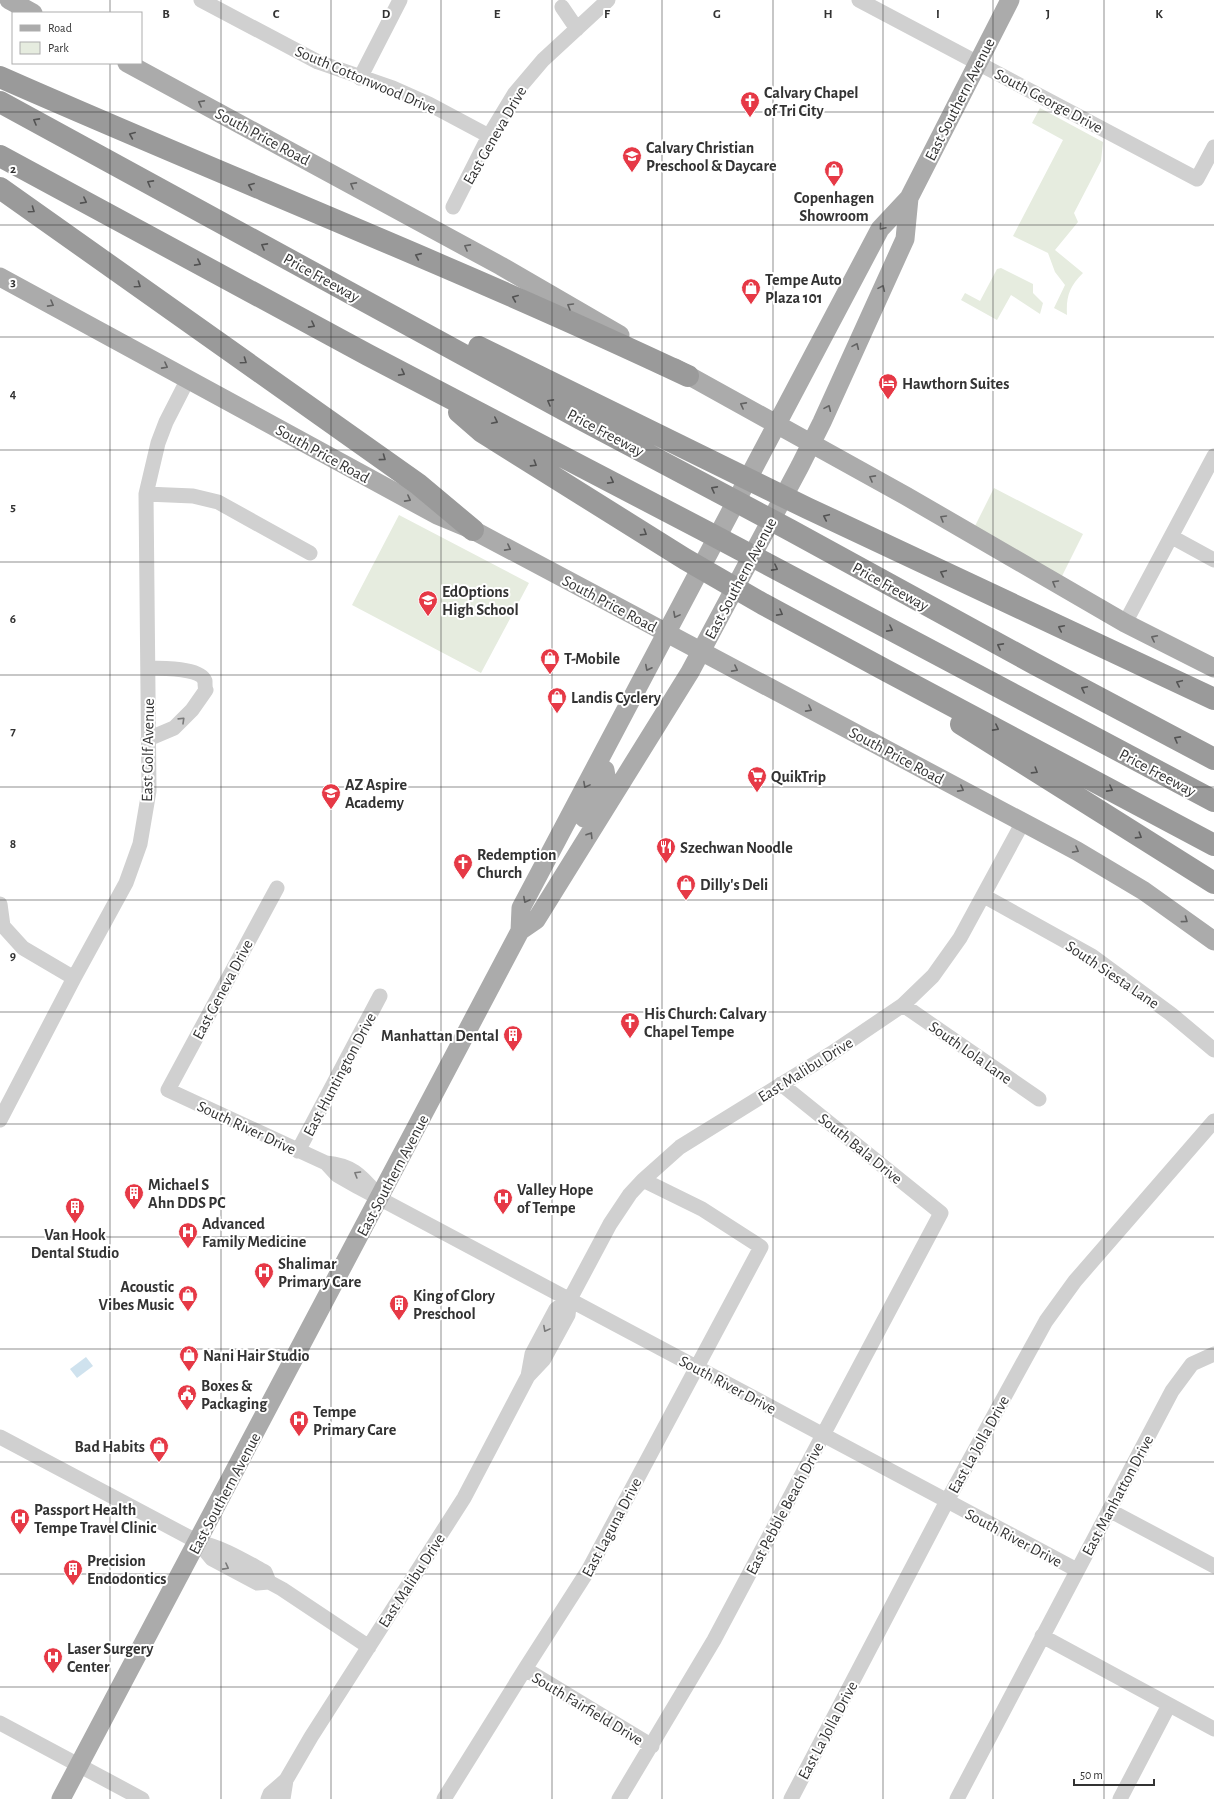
<svg xmlns="http://www.w3.org/2000/svg" width="1214" height="1799" font-family="'Alegreya Sans',sans-serif">
<style>
.green{fill:#e6ecdf}
.water{fill:#cfe2ee}
.lines{fill:none;stroke-linecap:round;stroke-linejoin:round}
.minor{stroke:#d0d0d0;stroke-width:15}
.major{stroke:#ababab;stroke-width:19}
.highway{stroke:#9a9a9a;stroke-width:22}
.oneway{stroke:#636363}
.oneway2{stroke:#525252}
.oneway3{stroke:#7a7a7a}
.grid{fill:none;stroke:#333;stroke-width:1;stroke-opacity:0.55}
.labels{text-anchor:middle;stroke-width:4;stroke-linejoin:round;paint-order:stroke}
.street-label{font-size:16px;fill:#333;stroke:#fff}
.poi-label{font-size:16px;font-weight:bold;fill:#333;stroke:#fff;text-anchor:start}
.grid-label{font-size:13px;text-anchor:middle;font-weight:bold;fill:#333;stroke:#fff;stroke-width:4;stroke-linejoin:round;paint-order:stroke}
</style>
<rect width="100%" height="100%" fill="#fff"/>
<!-- green -->
<path class="green" d="M 1040,108 L 1103,142 L 1101,161 L 1074,213 L 1078,222 L 1055,250 L 1083,273 C 1069,287 1066,297 1067,315 L 1054,308 L 1065,285 L 1055,272 L 1048,253 L 1013,236 L 1063,140 L 1032,123 Z
M 1001,268 L 1033,284 L 1033,293 L 1043,303 L 1040,314 L 1011,295 L 997,320 L 961,300 L 965,293 L 980,301 L 997,269 Z
M 994,488 L 1083,534 L 1061,578 L 973,530 Z
M 399,515 L 529,583 L 481,673 L 352,605 Z"/>
<!-- water -->
<path class="water" d="M 86,1357 L 93,1366 L 77,1378 L 70,1369 Z"/>
<g class="lines">
<!-- minor -->
<path class="minor" d="M 201,0 L 318,62 L 393,88 L 429,104 L 489,136
M 859,0 L 1197,179 L 1214,147
M 562,7 L 577,29
M 360,78 L 400,0
M 453,207 L 489,136 L 515,93 L 543,60 L 608,0
M 146,494 L 193,496 L 218,502 L 310,553
M 1172,537 L 1214,560
M 1125,623 L 1214,456
M 148,668 C 161,669 200,667 205,681 C 205,684 205,688 206,690 L 192,710 L 174,728 L 148,739
M 277,888 L 168,1090 L 326,1163 C 351,1165 361,1175 376,1193
M 984,896 L 1092,956 L 1171,1014 L 1214,1050
M 0,904 L 3,926 L 23,948 L 74,978
M 903,1005 L 1039,1099
M 0,1120 L 74,978 L 126,883 L 140,844 L 149,791 L 146,494 L 158,443 L 166,422 L 188,379
M 298,1151 L 380,996
M 326,1163 L 337,1175 L 358,1187 L 1077,1570
M 528,1376 L 532,1354 L 556,1309 L 570,1299
M 0,1437 L 198,1542 C 222,1547 243,1560 265,1572 L 269,1582
M 1109,1510 L 1214,1566
M 198,1542 L 212,1559 L 257,1583 L 269,1582 L 282,1589 L 369,1647
M 1042,1636 L 1214,1729
M 525,1669 L 652,1746
M 0,1723 L 142,1799
M 268,1799 L 270,1794 L 286,1780
M 283,1799 L 286,1780 L 311,1737 L 464,1498 L 528,1376 L 544,1359 L 568,1315 L 570,1299 L 610,1224 L 630,1194 L 643,1180 L 680,1147 L 832,1053 L 903,1005 L 933,976 L 960,938 L 1023,822
M 444,1799 L 525,1669 L 589,1569 L 761,1247 L 702,1209 L 643,1180
M 619,1799 L 714,1640 L 941,1213 L 781,1084
M 791,1799 L 947,1501 L 1046,1321 L 1075,1281 L 1214,1121
M 957,1799 L 1172,1391 L 1192,1364 L 1214,1354
M 1120,1799 L 1169,1705"/>
<!-- major -->
<path class="major" d="M 9,0 L 33,13
M 127,63 L 501,266 L 620,335
M 0,277 L 437,515 L 473,530 L 1077,851 L 1144,891 L 1214,941
M 675,368 L 906,496 L 1125,623 L 1214,668
M 584,818 L 606,776 L 605,770 L 597,765
M 520,931 L 536,920 L 690,672 L 800,466 L 822,422 L 905,239 L 909,198
M 61,1799 L 520,931 L 521,908 L 880,229 L 909,198 L 1010,0"/>
<!-- highway -->
<path class="highway" d="M 0,77 C 229,178 461,269 688,376
M 0,102 L 581,419 L 790,530 L 1035,664 L 1214,759
M 0,156 L 368,355 L 707,532 L 1214,801
M 0,188 L 418,484 L 473,530
M 479,347 L 807,508 L 1214,699
M 459,412 L 482,432 L 685,559 L 763,604 L 887,671 L 1214,845
M 961,724 L 1214,883"/>
</g>
<!-- one-way arrows -->
<defs><path id="oneway-chevron" d="M-2-3.5L2.5 0L-2 3.5" fill="none" stroke-width="1.6" stroke-linecap="round" stroke-linejoin="round"/></defs>
<g class="oneway">
<use href="#oneway-chevron" transform="translate(201 103) rotate(-152)"/>
<use href="#oneway-chevron" transform="translate(353 185) rotate(-151)"/>
<use href="#oneway-chevron" transform="translate(882 227) rotate(130)"/>
<use href="#oneway-chevron" transform="translate(467 247) rotate(-151)"/>
<use href="#oneway-chevron" transform="translate(882 288) rotate(-66)"/>
<use href="#oneway-chevron" transform="translate(51 304) rotate(29)"/>
<use href="#oneway-chevron" transform="translate(570 306) rotate(-150)"/>
<use href="#oneway-chevron" transform="translate(856 346) rotate(-66)"/>
<use href="#oneway-chevron" transform="translate(165 366) rotate(28)"/>
<use href="#oneway-chevron" transform="translate(743 405) rotate(-152)"/>
<use href="#oneway-chevron" transform="translate(828 408) rotate(-66)"/>
<use href="#oneway-chevron" transform="translate(872 478) rotate(-151)"/>
<use href="#oneway-chevron" transform="translate(408 499) rotate(28)"/>
<use href="#oneway-chevron" transform="translate(943 518) rotate(-150)"/>
<use href="#oneway-chevron" transform="translate(508 548) rotate(28)"/>
<use href="#oneway-chevron" transform="translate(1055 583) rotate(-150)"/>
<use href="#oneway-chevron" transform="translate(676 615) rotate(118)"/>
<use href="#oneway-chevron" transform="translate(1154 638) rotate(-153)"/>
<use href="#oneway-chevron" transform="translate(648 668) rotate(117)"/>
<use href="#oneway-chevron" transform="translate(735 669) rotate(28)"/>
<use href="#oneway-chevron" transform="translate(809 709) rotate(28)"/>
<use href="#oneway-chevron" transform="translate(586 785) rotate(118)"/>
<use href="#oneway-chevron" transform="translate(961 789) rotate(28)"/>
<use href="#oneway-chevron" transform="translate(590 835) rotate(-58)"/>
<use href="#oneway-chevron" transform="translate(1076 850) rotate(29)"/>
<use href="#oneway-chevron" transform="translate(526 900) rotate(118)"/>
<use href="#oneway-chevron" transform="translate(1185 920) rotate(36)"/>
</g>
<g class="oneway2">
<use href="#oneway-chevron" transform="translate(36 121) rotate(-151)"/>
<use href="#oneway-chevron" transform="translate(132 135) rotate(-157)"/>
<use href="#oneway-chevron" transform="translate(150 183) rotate(-151)"/>
<use href="#oneway-chevron" transform="translate(251 186) rotate(-158)"/>
<use href="#oneway-chevron" transform="translate(84 201) rotate(28)"/>
<use href="#oneway-chevron" transform="translate(32 210) rotate(35)"/>
<use href="#oneway-chevron" transform="translate(264 246) rotate(-151)"/>
<use href="#oneway-chevron" transform="translate(418 256) rotate(-156)"/>
<use href="#oneway-chevron" transform="translate(198 263) rotate(28)"/>
<use href="#oneway-chevron" transform="translate(138 285) rotate(35)"/>
<use href="#oneway-chevron" transform="translate(515 298) rotate(-157)"/>
<use href="#oneway-chevron" transform="translate(312 325) rotate(28)"/>
<use href="#oneway-chevron" transform="translate(244 361) rotate(35)"/>
<use href="#oneway-chevron" transform="translate(402 373) rotate(28)"/>
<use href="#oneway-chevron" transform="translate(550 402) rotate(-151)"/>
<use href="#oneway-chevron" transform="translate(495 421) rotate(27)"/>
<use href="#oneway-chevron" transform="translate(383 458) rotate(36)"/>
<use href="#oneway-chevron" transform="translate(534 464) rotate(32)"/>
<use href="#oneway-chevron" transform="translate(611 481) rotate(28)"/>
<use href="#oneway-chevron" transform="translate(714 489) rotate(-152)"/>
<use href="#oneway-chevron" transform="translate(826 517) rotate(-155)"/>
<use href="#oneway-chevron" transform="translate(644 533) rotate(32)"/>
<use href="#oneway-chevron" transform="translate(775 568) rotate(28)"/>
<use href="#oneway-chevron" transform="translate(943 573) rotate(-155)"/>
<use href="#oneway-chevron" transform="translate(780 613) rotate(29)"/>
<use href="#oneway-chevron" transform="translate(1061 628) rotate(-154)"/>
<use href="#oneway-chevron" transform="translate(890 629) rotate(28)"/>
<use href="#oneway-chevron" transform="translate(1000 646) rotate(-152)"/>
<use href="#oneway-chevron" transform="translate(1179 683) rotate(-155)"/>
<use href="#oneway-chevron" transform="translate(1084 689) rotate(-153)"/>
<use href="#oneway-chevron" transform="translate(996 728) rotate(28)"/>
<use href="#oneway-chevron" transform="translate(1177 739) rotate(-151)"/>
<use href="#oneway-chevron" transform="translate(1035 771) rotate(32)"/>
<use href="#oneway-chevron" transform="translate(1110 789) rotate(28)"/>
<use href="#oneway-chevron" transform="translate(1139 836) rotate(32)"/>
</g>
<g class="oneway3">
<use href="#oneway-chevron" transform="translate(182 720) rotate(-44)"/>
<use href="#oneway-chevron" transform="translate(357 1174) rotate(-149)"/>
<use href="#oneway-chevron" transform="translate(546 1329) rotate(118)"/>
<use href="#oneway-chevron" transform="translate(226 1567) rotate(28)"/>
</g>
<!-- grid -->
<path class="grid" d="M 110,0 L 110,13M 221,0 L 221,1799M 331,0 L 331,1799M 441,0 L 441,1799M 552,0 L 552,1799M 662,0 L 662,1799M 773,0 L 773,1799M 883,0 L 883,1799M 993,0 L 993,1799M 1104,0 L 1104,1799M 110,63 L 110,1799M 0,112 L 1214,112M 0,225 L 1214,225M 0,337 L 1214,337M 0,450 L 1214,450M 0,562 L 1214,562M 0,675 L 1214,675M 0,787 L 1214,787M 0,900 L 1214,900M 0,1012 L 1214,1012M 0,1124 L 1214,1124M 0,1237 L 1214,1237M 0,1349 L 1214,1349M 0,1462 L 1214,1462M 0,1574 L 1214,1574M 0,1687 L 1214,1687"/>
<!-- icons -->
<defs>
<symbol id="church-pin" viewBox="-11 -11 22 30"><path d="M0 17L-7.5 6A9.5 9.5 0 1 1 7.5 6Z" fill="#e63946" stroke="#fff"/><path d="M-1.2-6h2.4v3.5h3.3v2.4h-3.3V6h-2.4V-.1h-3.3v-2.4h3.3Z" fill="#fff"/></symbol>
<symbol id="school-pin" viewBox="-11 -11 22 30"><path d="M0 17L-7.5 6A9.5 9.5 0 1 1 7.5 6Z" fill="#e63946" stroke="#fff"/><path d="M0-5L7-2L0 1L-7-2ZM-4 1L0 2.5L4 1V4Q0 6-4 4Z" fill="#fff"/></symbol>
<symbol id="shop-pin" viewBox="-11 -11 22 30"><path d="M0 17L-7.5 6A9.5 9.5 0 1 1 7.5 6Z" fill="#e63946" stroke="#fff"/><path d="M-5-2.5h2.3a2.7 3.5 0 0 1 5.4 0H5L5.5 6h-11ZM-1.5-2.5h3a1.5 2.3 0 0 0-3 0Z" fill="#fff"/></symbol>
<symbol id="hotel-pin" viewBox="-11 -11 22 30"><path d="M0 17L-7.5 6A9.5 9.5 0 1 1 7.5 6Z" fill="#e63946" stroke="#fff"/><path d="M-6-4.5h1.5V1H6V5H4.5V3h-9V5H-6ZM-4 0a1.8 1.8 0 1 1 3.6 0ZM.5 0V-2.5h3Q6-2.5 6 0Z" fill="#fff"/></symbol>
<symbol id="supermarket-pin" viewBox="-11 -11 22 30"><path d="M0 17L-7.5 6A9.5 9.5 0 1 1 7.5 6Z" fill="#e63946" stroke="#fff"/><path d="M-6-5.5h2.5l.6 2H6L4.5 2H-2.5L-4.4-4H-6ZM-1.5 3.2a1.3 1.3 0 1 0 .1 0ZM3 3.2a1.3 1.3 0 1 0 .1 0Z" fill="#fff"/></symbol>
<symbol id="restaurant-pin" viewBox="-11 -11 22 30"><path d="M0 17L-7.5 6A9.5 9.5 0 1 1 7.5 6Z" fill="#e63946" stroke="#fff"/><path d="M-5-6h1v4h1v-4h1v4h1v-4h1v5L-1.5 .5V6h-2V.5L-5-1ZM5-6V6H3V1.5H1.5Q1.5-4 5-6Z" fill="#fff"/></symbol>
<symbol id="building-pin" viewBox="-11 -11 22 30"><path d="M0 17L-7.5 6A9.5 9.5 0 1 1 7.5 6Z" fill="#e63946" stroke="#fff"/><path d="M-4-6H4V6H1V3H-1V6H-4ZM-2.5-4.3h1.7v1.8h-1.7ZM.8-4.3h1.7v1.8H.8ZM-2.5-1h1.7V.8h-1.7ZM.8-1h1.7V.8H.8Z" fill="#fff"/></symbol>
<symbol id="hospital-pin" viewBox="-11 -11 22 30"><path d="M0 17L-7.5 6A9.5 9.5 0 1 1 7.5 6Z" fill="#e63946" stroke="#fff"/><path d="M-5-5h3v3.5h4V-5h3V5h-3V1.5h-4V5h-3Z" fill="#fff"/></symbol>
<symbol id="civic-pin" viewBox="-11 -11 22 30"><path d="M0 17L-7.5 6A9.5 9.5 0 1 1 7.5 6Z" fill="#e63946" stroke="#fff"/><path d="M-.6-6.5H3V-4.5H.6V-3L4-1V1h2V6H-6V1h2V-1L-.6-3ZM-1.2 2.5V6h2.4V2.5Z" fill="#fff"/></symbol>
</defs>
<g fill-rule="evenodd">
<use href="#church-pin" x="739" y="90" width="22" height="30"/>
<use href="#school-pin" x="621" y="145" width="22" height="30"/>
<use href="#shop-pin" x="823" y="159" width="22" height="30"/>
<use href="#shop-pin" x="740" y="277" width="22" height="30"/>
<use href="#hotel-pin" x="877" y="372" width="22" height="30"/>
<use href="#school-pin" x="417" y="589" width="22" height="30"/>
<use href="#shop-pin" x="539" y="647" width="22" height="30"/>
<use href="#shop-pin" x="546" y="686" width="22" height="30"/>
<use href="#supermarket-pin" x="746" y="765" width="22" height="30"/>
<use href="#school-pin" x="320" y="782" width="22" height="30"/>
<use href="#restaurant-pin" x="655" y="836" width="22" height="30"/>
<use href="#church-pin" x="452" y="852" width="22" height="30"/>
<use href="#shop-pin" x="675" y="873" width="22" height="30"/>
<use href="#church-pin" x="619" y="1011" width="22" height="30"/>
<use href="#building-pin" x="502" y="1024" width="22" height="30"/>
<use href="#building-pin" x="123" y="1182" width="22" height="30"/>
<use href="#hospital-pin" x="492" y="1187" width="22" height="30"/>
<use href="#building-pin" x="64" y="1196" width="22" height="30"/>
<use href="#hospital-pin" x="177" y="1221" width="22" height="30"/>
<use href="#hospital-pin" x="253" y="1261" width="22" height="30"/>
<use href="#shop-pin" x="177" y="1284" width="22" height="30"/>
<use href="#building-pin" x="388" y="1293" width="22" height="30"/>
<use href="#shop-pin" x="178" y="1344" width="22" height="30"/>
<use href="#civic-pin" x="176" y="1383" width="22" height="30"/>
<use href="#hospital-pin" x="288" y="1409" width="22" height="30"/>
<use href="#shop-pin" x="148" y="1435" width="22" height="30"/>
<use href="#hospital-pin" x="9" y="1507" width="22" height="30"/>
<use href="#building-pin" x="62" y="1558" width="22" height="30"/>
<use href="#hospital-pin" x="42" y="1646" width="22" height="30"/>
</g>
<g class="labels">
<!-- street labels -->
<g class="street-label">
<text transform="translate(366 79) rotate(23)" y="6">South Cottonwood Drive</text>
<text transform="translate(959 99) rotate(-63)" y="6">East Southern Avenue</text>
<text transform="translate(1049 100) rotate(28)" y="6">South George Drive</text>
<text transform="translate(494 135) rotate(-60)" y="6">East Geneva Drive</text>
<text transform="translate(263 136) rotate(28)" y="6">South Price Road</text>
<text transform="translate(322 277) rotate(29)" y="6">Price Freeway</text>
<text transform="translate(606 432) rotate(28)" y="6">Price Freeway</text>
<text transform="translate(323 453) rotate(29)" y="6">South Price Road</text>
<text transform="translate(740 578) rotate(-62)" y="6">East Southern Avenue</text>
<text transform="translate(891 586) rotate(29)" y="6">Price Freeway</text>
<text transform="translate(610 603) rotate(28)" y="6">South Price Road</text>
<text transform="translate(147 750) rotate(-89)" y="6">East Golf Avenue</text>
<text transform="translate(897 755) rotate(28)" y="6">South Price Road</text>
<text transform="translate(1158 772) rotate(28)" y="6">Price Freeway</text>
<text transform="translate(1113 974) rotate(34)" y="6">South Siesta Lane</text>
<text transform="translate(222 989) rotate(-62)" y="6">East Geneva Drive</text>
<text transform="translate(971 1052) rotate(35)" y="6">South Lola Lane</text>
<text transform="translate(805 1069) rotate(-32)" y="6">East Malibu Drive</text>
<text transform="translate(339 1074) rotate(-62)" y="6">East Huntington Drive</text>
<text transform="translate(247 1127) rotate(25)" y="6">South River Drive</text>
<text transform="translate(861 1148) rotate(39)" y="6">South Bala Drive</text>
<text transform="translate(392 1175) rotate(-62)" y="6">East Southern Avenue</text>
<text transform="translate(728 1384) rotate(28)" y="6">South River Drive</text>
<text transform="translate(978 1444) rotate(-61)" y="6">East La Jolla Drive</text>
<text transform="translate(224 1493) rotate(-62)" y="6">East Southern Avenue</text>
<text transform="translate(1117 1495) rotate(-62)" y="6">East Manhatton Drive</text>
<text transform="translate(784 1508) rotate(-62)" y="6">East Pebble Beach Drive</text>
<text transform="translate(611 1527) rotate(-62)" y="6">East Laguna Drive</text>
<text transform="translate(1014 1537) rotate(28)" y="6">South River Drive</text>
<text transform="translate(411 1580) rotate(-57)" y="6">East Malibu Drive</text>
<text transform="translate(588 1708) rotate(31)" y="6">South Fairfield Drive</text>
<text transform="translate(827 1730) rotate(-62)" y="6">East La Jolla Drive</text>
</g>
<!-- poi labels -->
<g class="poi-label">
<text x="764" y="98">Calvary Chapel<tspan x="764" dy="18">of Tri City</tspan></text>
<text x="646" y="153">Calvary Christian<tspan x="646" dy="18">Preschool &amp; Daycare</tspan></text>
<text x="834" y="203" text-anchor="middle">Copenhagen<tspan x="834" dy="18">Showroom</tspan></text>
<text x="765" y="285">Tempe Auto<tspan x="765" dy="18">Plaza 101</tspan></text>
<text x="902" y="389">Hawthorn Suites</text>
<text x="442" y="597">EdOptions<tspan x="442" dy="18">High School</tspan></text>
<text x="564" y="664">T-Mobile</text>
<text x="571" y="703">Landis Cyclery</text>
<text x="771" y="782">QuikTrip</text>
<text x="345" y="790">AZ Aspire<tspan x="345" dy="18">Academy</tspan></text>
<text x="680" y="853">Szechwan Noodle</text>
<text x="477" y="860">Redemption<tspan x="477" dy="18">Church</tspan></text>
<text x="700" y="890">Dilly's Deli</text>
<text x="644" y="1019">His Church: Calvary<tspan x="644" dy="18">Chapel Tempe</tspan></text>
<text x="499" y="1041" text-anchor="end">Manhattan Dental</text>
<text x="148" y="1190">Michael S<tspan x="148" dy="18">Ahn DDS PC</tspan></text>
<text x="517" y="1195">Valley Hope<tspan x="517" dy="18">of Tempe</tspan></text>
<text x="202" y="1229">Advanced<tspan x="202" dy="18">Family Medicine</tspan></text>
<text x="75" y="1240" text-anchor="middle">Van Hook<tspan x="75" dy="18">Dental Studio</tspan></text>
<text x="278" y="1269">Shalimar<tspan x="278" dy="18">Primary Care</tspan></text>
<text x="174" y="1292" text-anchor="end">Acoustic<tspan x="174" dy="18">Vibes Music</tspan></text>
<text x="413" y="1301">King of Glory<tspan x="413" dy="18">Preschool</tspan></text>
<text x="203" y="1361">Nani Hair Studio</text>
<text x="201" y="1391">Boxes &amp;<tspan x="201" dy="18">Packaging</tspan></text>
<text x="313" y="1417">Tempe<tspan x="313" dy="18">Primary Care</tspan></text>
<text x="145" y="1452" text-anchor="end">Bad Habits</text>
<text x="34" y="1515">Passport Health<tspan x="34" dy="18">Tempe Travel Clinic</tspan></text>
<text x="87" y="1566">Precision<tspan x="87" dy="18">Endodontics</tspan></text>
<text x="67" y="1654">Laser Surgery<tspan x="67" dy="18">Center</tspan></text>
</g>
</g>
<g class="grid-label">
<text x="166" y="18">B</text>
<text x="276" y="18">C</text>
<text x="386" y="18">D</text>
<text x="497" y="18">E</text>
<text x="607" y="18">F</text>
<text x="717" y="18">G</text>
<text x="828" y="18">H</text>
<text x="938" y="18">I</text>
<text x="1048" y="18">J</text>
<text x="1159" y="18">K</text>
<text x="13" y="173">2</text>
<text x="13" y="286">3</text>
<text x="13" y="398">4</text>
<text x="13" y="511">5</text>
<text x="13" y="623">6</text>
<text x="13" y="735">7</text>
<text x="13" y="848">8</text>
<text x="13" y="960">9</text>
</g>
<!-- legend -->
<rect x="12" y="12" width="130" height="52" fill="#ffffff" stroke="#adadad"/>
<rect x="20" y="25" width="20" height="6" fill="#ababab" stroke="#adadad"/>
<text x="48" y="32" font-size="12" fill="#333333">Road</text>
<rect x="20" y="42" width="20" height="12" fill="#e6ecdf" stroke="#adadad"/>
<text x="48" y="52" font-size="12" fill="#333333">Park</text>
<!-- scale -->
<path d="M1074 1779v6h80v-6" fill="none" stroke="#333333" stroke-width="2"/>
<text x="1080" y="1779" font-size="12" fill="#333333" stroke="#ffffff" stroke-width="3" paint-order="stroke">50 m</text>
</svg>
